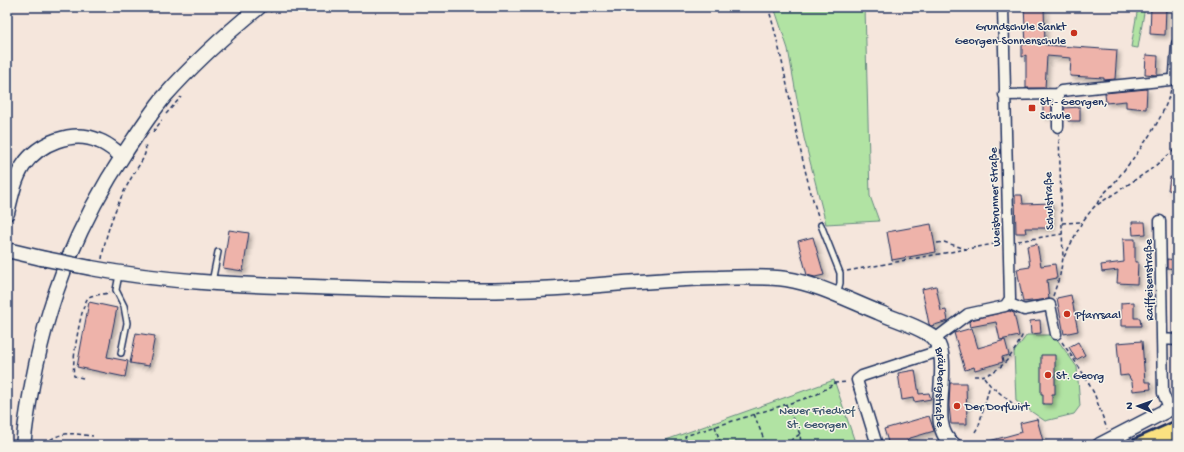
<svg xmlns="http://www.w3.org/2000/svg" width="1184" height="452" font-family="'Gochi Hand',sans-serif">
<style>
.green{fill:#b1e3a3;stroke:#668980}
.building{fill:#eeb3aa;stroke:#1b2f5e;filter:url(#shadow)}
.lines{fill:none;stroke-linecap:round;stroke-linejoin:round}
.lane-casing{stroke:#1b2f5e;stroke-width:8}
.street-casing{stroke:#1b2f5e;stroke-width:13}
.secondary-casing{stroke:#1b2f5e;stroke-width:17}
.primary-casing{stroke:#1b2f5e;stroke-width:19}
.path{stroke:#1b2f5e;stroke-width:1.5;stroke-dasharray:4 3;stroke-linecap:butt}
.lane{stroke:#f7f3e8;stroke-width:5}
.street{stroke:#f7f3e8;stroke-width:10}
.secondary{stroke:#f7f3e8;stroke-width:14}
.primary{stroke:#fae181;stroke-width:16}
.rail{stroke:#1b2f5e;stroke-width:2.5}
.secondary-bridge-casing{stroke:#1b2f5e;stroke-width:17;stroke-linecap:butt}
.secondary-bridge{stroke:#f7f3e8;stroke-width:14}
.poi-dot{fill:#c8321e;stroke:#f7f3e8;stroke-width:1.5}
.labels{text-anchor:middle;stroke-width:3;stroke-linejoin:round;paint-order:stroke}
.poi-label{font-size:12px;fill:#1b2f5e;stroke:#f7f3e8;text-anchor:start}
.street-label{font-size:12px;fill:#1b2f5e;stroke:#f7f3e8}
.park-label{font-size:12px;fill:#39536c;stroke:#f7f3e8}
</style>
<defs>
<filter id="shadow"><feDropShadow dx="3" dy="3" stdDeviation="2" flood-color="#0004"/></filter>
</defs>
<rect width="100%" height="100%" fill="#f5e6dc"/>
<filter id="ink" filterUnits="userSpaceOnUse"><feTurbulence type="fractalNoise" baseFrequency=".025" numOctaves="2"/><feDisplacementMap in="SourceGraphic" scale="8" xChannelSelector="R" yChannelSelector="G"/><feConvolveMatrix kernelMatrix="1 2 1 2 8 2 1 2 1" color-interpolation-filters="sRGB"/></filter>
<g filter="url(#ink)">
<!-- green -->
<path class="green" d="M 774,7 L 865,7 L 870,196 L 879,221 L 826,224 L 804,138 L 788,49 Z
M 1138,7 L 1145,7 L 1138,48 L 1131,47 Z
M 1027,335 L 1054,335 L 1077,367 L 1080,406 L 1074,414 L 1045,421 L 1016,401 L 1014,352 Z
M 834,380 L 856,445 L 652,445 Z"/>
<!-- building -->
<path class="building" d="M 1024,7 L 1044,7 L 1045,45 L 1117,50 L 1115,79 L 1104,80 L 1104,78 L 1070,76 L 1071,58 L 1047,56 L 1045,88 L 1026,88 L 1026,55 L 1022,57 L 1022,44 L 1026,45 Z
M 1151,7 L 1166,7 L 1165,35 L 1150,34 Z
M 1146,55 L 1158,56 L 1157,75 L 1145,74 Z
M 1147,89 L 1146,109 L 1126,107 L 1126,101 L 1106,103 L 1105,93 Z
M 1043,105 L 1052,105 L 1052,116 L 1043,116 Z
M 1080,107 L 1080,121 L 1068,121 L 1068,115 L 1064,115 L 1064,108 Z
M 1170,177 L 1177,178 L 1177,191 L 1168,190 Z
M 1015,195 L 1022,195 L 1023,204 L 1052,203 L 1052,228 L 1025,228 L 1026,233 L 1016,233 Z
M 1132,222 L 1145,222 L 1146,234 L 1133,235 Z
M 931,224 L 936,252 L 892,260 L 887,232 Z
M 229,230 L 249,233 L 243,271 L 223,268 Z
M 813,237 L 824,275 L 815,277 L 807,275 L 798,241 Z
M 1123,239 L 1135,239 L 1135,262 L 1138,262 L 1137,284 L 1117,283 L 1118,270 L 1102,272 L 1101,265 L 1124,262 Z
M 1037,244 L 1041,266 L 1055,264 L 1057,278 L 1047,280 L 1049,299 L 1023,302 L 1017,269 L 1030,267 L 1027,246 Z
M 1167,259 L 1177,260 L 1177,269 L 1167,268 Z
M 936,286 L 941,311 L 946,310 L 948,321 L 931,326 L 929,324 L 922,289 Z
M 1071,295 L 1078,331 L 1064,334 L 1057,298 Z
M 89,302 L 117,308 L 107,357 L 128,361 L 125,377 L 77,367 Z
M 1134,302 L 1134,318 L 1140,318 L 1141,326 L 1121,326 L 1121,303 Z
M 1009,311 L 1014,313 L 1019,336 L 1000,340 L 996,322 L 970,327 L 969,322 L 971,320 Z
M 1040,320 L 1041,333 L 1031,334 L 1030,321 Z
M 972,328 L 978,348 L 1005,340 L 1009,355 L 1002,357 L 1003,362 L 975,370 L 974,367 L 965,370 L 954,333 Z
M 136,333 L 155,336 L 149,366 L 130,363 Z
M 1142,341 L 1145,382 L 1150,382 L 1151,389 L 1133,391 L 1132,382 L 1128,375 L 1120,376 L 1117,343 Z
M 1078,342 L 1085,355 L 1076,360 L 1069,347 Z
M 1041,355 L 1055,355 L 1055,394 L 1052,394 L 1052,404 L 1043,404 L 1043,394 L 1041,394 Z
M 915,370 L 919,394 L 929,393 L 931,399 L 914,402 L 913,398 L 902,400 L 898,373 Z
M 950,383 L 966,383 L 967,424 L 951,424 L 949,406 Z
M 929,416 L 934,431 L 907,439 L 908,442 L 899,445 L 889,445 L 884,429 Z
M 1037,419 L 1043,441 L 1028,444 L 1027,441 L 1012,445 L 982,445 L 982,443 L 1022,432 L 1020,423 Z"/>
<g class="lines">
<defs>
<path id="lane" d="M 821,225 L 840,273 L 840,283 L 837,294
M 119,275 L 116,290 L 124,306 L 127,323 L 121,353
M 212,282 L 218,252"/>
<path id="street" d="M 1058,94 L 1058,127
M 1004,95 L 1058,94 L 1061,91 L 1170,80 L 1174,78 L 1175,73 L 1177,44
M 1160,221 L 1163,393 L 1170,410
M 1008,303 L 1024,310 L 1050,305 L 1056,334
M 935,339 L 968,314 L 1005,306 L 1010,299 L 1003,7
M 1162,339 L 1177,340
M 877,445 L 857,380 L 862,376 L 939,351"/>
<g id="secondary">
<path d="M 7,213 C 11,197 14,180 23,166 C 38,143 73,129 99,141 C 108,144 115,151 122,156"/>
<path d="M 7,250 L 41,258"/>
<path id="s1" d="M 91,268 C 165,282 240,285 314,287 C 381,289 447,292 514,290 C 582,288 650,279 718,278 C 741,277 764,276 786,279 C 818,284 848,300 878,312 C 894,319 912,324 927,333 C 962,352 921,425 954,445"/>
<path d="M 23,445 C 36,335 64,244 126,151 C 138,133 150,114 164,97 C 193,64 225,35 259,7"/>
<path d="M 1100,445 L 1177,405"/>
</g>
<path id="primary" d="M 1141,445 L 1177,430"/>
</defs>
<!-- lane casing -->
<use href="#lane" class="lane-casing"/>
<!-- street casing -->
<use href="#street" class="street-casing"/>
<!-- secondary casing -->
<use href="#secondary" class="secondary-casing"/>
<!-- primary casing -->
<use href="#primary" class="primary-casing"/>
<!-- path -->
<path class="path" d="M 768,7 C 789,77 796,150 819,219
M 270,12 L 276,7
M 166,114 L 181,97
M 153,132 L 162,120
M 1097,204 C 1101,194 1112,187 1118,178 C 1138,152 1163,122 1171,89
M 1062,223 L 1082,222
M 1018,241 L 1062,234
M 937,243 L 944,242 L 966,249
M 1064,257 L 1082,222 L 1094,207 L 1150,170 L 1177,148
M 102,259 C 106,228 120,196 136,170 C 141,162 148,153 145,144
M 847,271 L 999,243
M 1053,296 L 1060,275 L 1063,258 L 1059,135
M 1062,342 L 1081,370 L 1094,393 L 1107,429
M 974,376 C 998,378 1014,354 1023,334
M 984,377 L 990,385 L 1017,407 L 1024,406
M 83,378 L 74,376 C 71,366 81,302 89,297 C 95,294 104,295 110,292
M 786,405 L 800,434 L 801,445
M 754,414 L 766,445
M 715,426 L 721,445
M 975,432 L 979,425 L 990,385
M 47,445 L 47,442 C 64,430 73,434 93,436
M 687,445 L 685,436 L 816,395 L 835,383 L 847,382
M 785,445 L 800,434"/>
<!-- lane -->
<use href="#lane" class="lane"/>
<!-- street -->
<use href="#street" class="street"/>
<!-- secondary -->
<use href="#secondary" class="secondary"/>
<!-- primary -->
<use href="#primary" class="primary"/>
<!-- rail -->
<path class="rail" d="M 1121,445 L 1177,420"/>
<defs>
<path id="secondary-bridge" d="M 41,258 L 91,268"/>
</defs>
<!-- secondary-bridge casing -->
<use href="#secondary-bridge" class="secondary-bridge-casing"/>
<!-- secondary-bridge -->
<use href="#secondary-bridge" class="secondary-bridge"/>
</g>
</g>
<!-- markers -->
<g class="poi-dot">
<circle cx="1074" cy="33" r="4"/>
<rect x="1028" y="104" width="8" height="8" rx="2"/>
<circle cx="1067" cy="314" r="4"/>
<circle cx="1048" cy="375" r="4"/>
<circle cx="957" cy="406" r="4"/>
</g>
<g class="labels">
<!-- poi labels -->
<g class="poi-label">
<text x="1066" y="30" text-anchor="end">Grundschule Sankt<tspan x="1066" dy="14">Georgen-Sonnenschule</tspan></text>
<text x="1040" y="105">St.- Georgen,<tspan x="1040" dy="14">Schule</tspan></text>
<text x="1075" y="318">Pfarrsaal</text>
<text x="1056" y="379">St. Georg</text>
<text x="965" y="410">Der Dorfwirt</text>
</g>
<!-- street labels -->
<g class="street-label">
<text transform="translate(994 197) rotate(-92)" y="4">Weisbrunner Straße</text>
<text transform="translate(1048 201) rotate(-92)" y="4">Schulstraße</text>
<text transform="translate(1148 280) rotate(-91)" y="4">Raiffeisenstraße</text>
<text dy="4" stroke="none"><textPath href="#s1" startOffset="907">Bräubergstraße</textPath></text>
</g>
<!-- park labels -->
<g class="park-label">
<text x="817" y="414">Neuer Friedhof<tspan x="817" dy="14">St. Georgen</tspan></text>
</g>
</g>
<!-- margin -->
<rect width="1184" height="452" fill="none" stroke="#f7f3e8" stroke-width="24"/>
<rect x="12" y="12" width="1160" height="428" fill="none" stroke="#1b2f5e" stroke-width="1.5" filter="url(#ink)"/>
<!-- north arrow -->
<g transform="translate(1138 406) rotate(272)" stroke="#f7f3e8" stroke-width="3" paint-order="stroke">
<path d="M0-3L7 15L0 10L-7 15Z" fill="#1b2f5e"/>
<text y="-6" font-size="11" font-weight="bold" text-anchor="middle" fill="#1b2f5e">N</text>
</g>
</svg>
